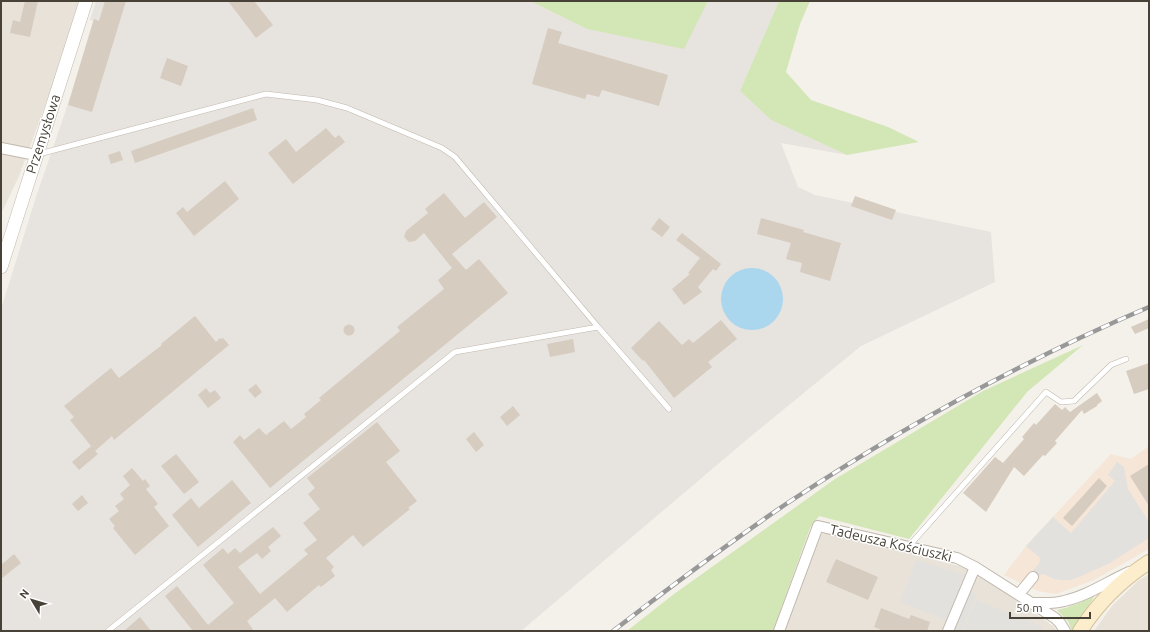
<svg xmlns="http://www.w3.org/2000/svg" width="1150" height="632" font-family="Ubuntu,sans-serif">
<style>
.residential{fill:#e8e2d9}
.commercial{fill:#f5e6d7}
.industrial{fill:#e7e3df}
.green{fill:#d3e6b5}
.parking{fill:#e3e1de}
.water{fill:#aad6ee}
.building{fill:#d6ccc0}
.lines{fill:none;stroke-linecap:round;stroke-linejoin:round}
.service-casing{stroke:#c0b8ad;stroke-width:6}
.minor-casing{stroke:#c0b8ad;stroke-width:12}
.tertiary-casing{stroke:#c0b8ad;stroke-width:14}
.secondary-casing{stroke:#d2c19c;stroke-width:16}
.service{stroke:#fff;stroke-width:5}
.minor{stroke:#fff;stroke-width:10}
.tertiary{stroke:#fff;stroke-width:13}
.secondary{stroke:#fceecc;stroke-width:14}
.rail-casing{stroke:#989898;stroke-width:4.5}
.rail{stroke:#fff;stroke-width:3;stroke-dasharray:9;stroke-linecap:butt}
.labels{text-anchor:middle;stroke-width:3;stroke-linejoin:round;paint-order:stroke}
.street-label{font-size:14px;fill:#484138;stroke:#fff}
</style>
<rect width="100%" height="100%" fill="#f4f1ea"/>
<!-- residential -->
<path class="residential" d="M 1,1 L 79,1 L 52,87 L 19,176 L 1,214 Z
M 833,533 L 970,569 L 1046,621 L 1055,628 L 1056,631 L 785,631 L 821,534 Z
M 1149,574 L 1149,631 L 1094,631 L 1112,606 L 1138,581 Z"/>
<!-- commercial -->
<path class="commercial" d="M 1149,446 L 1149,549 L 1094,580 L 1056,594 L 1038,591 L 1004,575 L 1026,546 L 1111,454 L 1131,459 Z"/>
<!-- industrial -->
<path class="industrial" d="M 96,1 L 530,1 L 587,29 L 683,48 L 708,1 L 779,1 L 740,91 L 771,120 L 847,155 L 781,143 L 798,187 L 815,195 L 991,232 L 995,282 L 861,346 L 750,437 L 521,631 L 1,631 L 1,309 L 36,197 L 67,107 L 93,21 L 90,20 Z"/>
<!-- green -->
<path class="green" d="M 530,1 L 708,1 L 684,49 L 587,29 Z
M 779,1 L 810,1 L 800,24 L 786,72 L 811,100 L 888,127 L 919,142 L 847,155 L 771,120 L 740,91 Z
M 1083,345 L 1027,392 L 909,539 L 819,516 L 810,528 L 773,631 L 627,631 L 674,594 L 835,479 L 983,391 Z
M 1094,596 L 1093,599 L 1072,631 L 1068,621 L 1057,610 C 1071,607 1082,602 1094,596 Z"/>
<!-- parking -->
<path class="parking" d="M 1117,462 L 1124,467 L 1128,489 L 1149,522 L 1149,538 L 1110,563 L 1081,576 L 1071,580 L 1062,580 L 1054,579 L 1044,574 L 1042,574 L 1035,580 L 1029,575 L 1039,564 L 1040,560 L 1039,557 L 1026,546 L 1053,517 L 1071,533 L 1115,481 L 1108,475 Z
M 916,560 L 968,576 L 949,621 L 900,602 Z
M 969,591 L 977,594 L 962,631 L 953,631 Z
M 976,600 L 1043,627 L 1041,631 L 964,631 Z"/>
<!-- water -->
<path class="water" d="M721 299a31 31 0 1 1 62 0a31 31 0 1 1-62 0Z"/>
<!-- building -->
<path class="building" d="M 25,1 L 38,1 L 30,37 L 10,33 L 13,20 L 20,22 Z
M 105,1 L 126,1 L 92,112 L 68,105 L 94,19 L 99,21 Z
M 228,1 L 254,1 L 273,25 L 256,38 Z
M 548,28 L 562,32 L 558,43 L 668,75 L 659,106 L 602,90 L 599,97 L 587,94 L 585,99 L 532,84 Z
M 167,58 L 188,66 L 181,86 L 160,78 Z
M 253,108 L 257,120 L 135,163 L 131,151 Z
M 326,128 L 335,138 L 339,135 L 345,142 L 293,184 L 268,153 L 286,139 L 296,152 Z
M 120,151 L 123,160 L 111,164 L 108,155 Z
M 225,181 L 239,199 L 194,236 L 176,213 L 183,207 L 187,212 Z
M 444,193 L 465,218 L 484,202 L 497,217 L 452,254 L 466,270 L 479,259 L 508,293 L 270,488 L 233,442 L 240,435 L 244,440 L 259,428 L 266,435 L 284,421 L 291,429 L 306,417 L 304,414 L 321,400 L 319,398 L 400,331 L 397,327 L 444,289 L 438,280 L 452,268 L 424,233 L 415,241 L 409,242 L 404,237 L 406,231 L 428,213 L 425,209 Z
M 855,196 L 896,210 L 892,220 L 851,206 Z
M 659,218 L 670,227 L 662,237 L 651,229 Z
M 761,218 L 804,230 L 803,232 L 841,243 L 830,281 L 800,272 L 802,263 L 786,259 L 791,243 L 757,234 Z
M 682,233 L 721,264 L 716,271 L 713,269 L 698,287 L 702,292 L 684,305 L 672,289 L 690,274 L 688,273 L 700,258 L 676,240 Z
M 195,316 L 216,342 L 220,338 L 221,339 L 223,338 L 229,345 L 114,440 L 112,436 L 95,451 L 98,454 L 79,470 L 72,462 L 91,446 L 70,420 L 74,417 L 64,406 L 111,368 L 119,378 L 162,345 L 161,344 Z
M 1149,319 L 1149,328 L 1135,334 L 1131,327 Z
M 721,320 L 737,339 L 708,362 L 712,367 L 674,398 L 644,360 L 643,361 L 631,348 L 659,321 L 682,345 L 689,339 L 693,343 Z
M343.5 330a5.5 5.5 0 1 1 11 0a5.5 5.5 0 1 1-11 0Z
M 573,339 L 575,352 L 550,357 L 547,344 Z
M 1149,363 L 1149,389 L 1134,394 L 1126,371 Z
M 256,384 L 262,392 L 255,398 L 248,390 Z
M 206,388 L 210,393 L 215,390 L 221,398 L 208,408 L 198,395 Z
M 1097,393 L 1102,401 L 1097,405 L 1097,406 L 1084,414 L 1082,410 L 1055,441 L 1057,443 L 1045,456 L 1043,455 L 1024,476 L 1014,467 L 986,512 L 963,493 L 995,457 L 1003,463 L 1024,439 L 1022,437 L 1034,423 L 1036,425 L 1055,404 L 1062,410 L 1065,407 L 1070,412 Z
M 513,406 L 520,415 L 507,426 L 500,417 Z
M 377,422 L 400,451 L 386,462 L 417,501 L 408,508 L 410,509 L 363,547 L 353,535 L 326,558 L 334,567 L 331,570 L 335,576 L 321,587 L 319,585 L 287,612 L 275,598 L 247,621 L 254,631 L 193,631 L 165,596 L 177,586 L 208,625 L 234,603 L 203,565 L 223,548 L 228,554 L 235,548 L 240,553 L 273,527 L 281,536 L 268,547 L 271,551 L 262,559 L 257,553 L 238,567 L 260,594 L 308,554 L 304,550 L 317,540 L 303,523 L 320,509 L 308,494 L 315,488 L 307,478 Z
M 474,432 L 484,445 L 476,452 L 466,439 Z
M 176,454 L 199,482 L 184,494 L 161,466 Z
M 1149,464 L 1149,506 L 1130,476 Z
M 132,468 L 143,481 L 145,479 L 150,486 L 146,489 L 158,504 L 154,507 L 169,526 L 135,555 L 113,528 L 115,526 L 109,519 L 119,511 L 115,506 L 124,499 L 120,494 L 130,485 L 123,476 Z
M 1099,478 L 1107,486 L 1072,526 L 1063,518 Z
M 232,480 L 251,503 L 198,547 L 172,515 L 191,498 L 199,508 Z
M 82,495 L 88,503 L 78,511 L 72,504 Z
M 14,554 L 21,563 L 1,579 L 1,565 Z
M 836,559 L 878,577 L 868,600 L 826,582 Z
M 881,608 L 909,619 L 911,615 L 930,622 L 927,631 L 884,631 L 874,627 Z
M 140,617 L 151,631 L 124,631 Z"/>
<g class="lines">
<defs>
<path id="service" d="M 39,154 L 266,94 L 317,100 L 347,108 L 442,148 L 455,157 L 598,327
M 909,546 L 1046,392 L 1061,402 L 1074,401 L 1111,365 L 1126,359
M 108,631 L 455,352 L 598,327 L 669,409"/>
<path id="minor" d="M 1,148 L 36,155
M 1019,594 L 1033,577
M 1033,603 C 1043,603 1054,604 1064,601 C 1087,596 1107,582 1129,572
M 779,631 L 818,526 L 957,558 L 975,567 L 1055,618 L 1060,623 L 1065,631
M 948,631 L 975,567"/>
<path id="tertiary" d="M 1,267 L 86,1"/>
<path id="secondary" d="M 1080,631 C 1098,603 1121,580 1149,562"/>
</defs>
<!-- service casing -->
<use href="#service" class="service-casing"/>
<!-- minor casing -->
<use href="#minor" class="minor-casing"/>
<!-- tertiary casing -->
<use href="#tertiary" class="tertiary-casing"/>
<!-- secondary casing -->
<use href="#secondary" class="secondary-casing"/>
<!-- service -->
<use href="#service" class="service"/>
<!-- minor -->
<use href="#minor" class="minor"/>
<!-- tertiary -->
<use href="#tertiary" class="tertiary"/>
<!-- secondary -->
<use href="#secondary" class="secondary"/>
<defs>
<path id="rail" d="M 613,631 C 670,587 727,544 786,504 C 901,428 1022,361 1149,307"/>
</defs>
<!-- rail casing -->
<use href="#rail" class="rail-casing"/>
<!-- rail -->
<use href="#rail" class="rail"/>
</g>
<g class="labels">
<!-- street labels -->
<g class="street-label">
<text transform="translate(43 134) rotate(-72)" y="5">Przemysłowa</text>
<text transform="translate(891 543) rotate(13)" y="5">Tadeusza Kościuszki</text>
</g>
</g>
<!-- border -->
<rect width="1150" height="632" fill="none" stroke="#484138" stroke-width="4"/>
<!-- north arrow -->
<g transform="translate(32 600) rotate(308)" stroke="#ffffff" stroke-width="3" paint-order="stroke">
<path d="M0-3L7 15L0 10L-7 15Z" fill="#484138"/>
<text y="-6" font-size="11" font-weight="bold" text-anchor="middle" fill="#484138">N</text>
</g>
<!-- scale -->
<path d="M1010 612v6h80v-6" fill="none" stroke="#484138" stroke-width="2"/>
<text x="1016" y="612" font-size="12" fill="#484138" stroke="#ffffff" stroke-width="3" paint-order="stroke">50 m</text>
</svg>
